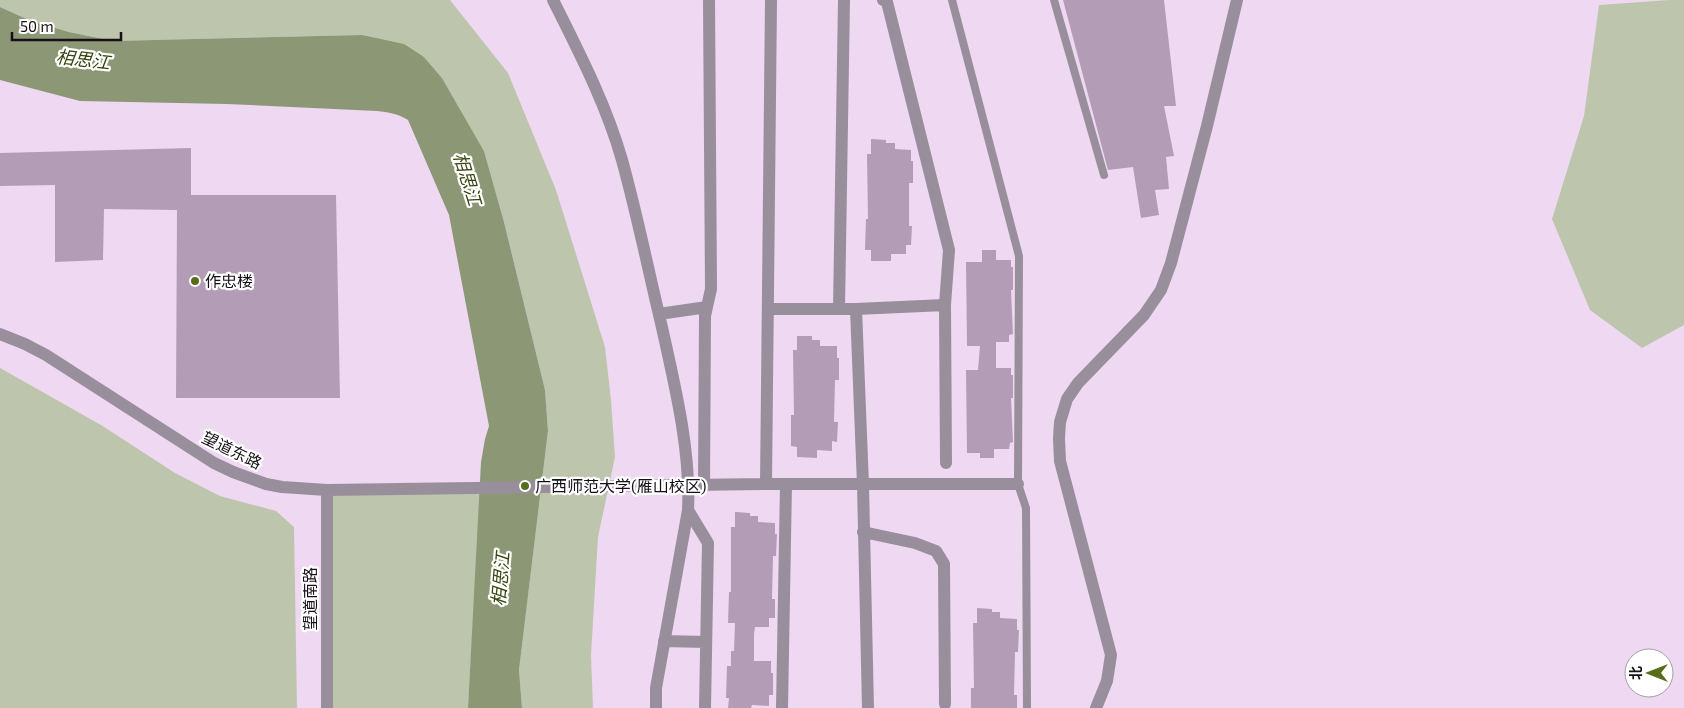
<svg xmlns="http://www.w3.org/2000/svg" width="1684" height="708" font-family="'Exo 2','Noto Sans SC',sans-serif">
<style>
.green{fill:#bdc6ac}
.water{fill:#8c9776}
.building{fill:#b39db6}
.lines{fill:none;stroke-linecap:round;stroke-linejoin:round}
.service{stroke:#998e9b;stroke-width:8}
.minor{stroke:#998e9b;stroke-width:12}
.poi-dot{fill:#586d1c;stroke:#fff;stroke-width:2}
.labels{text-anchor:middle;stroke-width:4.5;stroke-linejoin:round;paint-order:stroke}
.poi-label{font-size:16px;fill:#160f17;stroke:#fff;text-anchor:start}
.street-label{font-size:16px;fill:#160f17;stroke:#fff}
.water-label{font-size:18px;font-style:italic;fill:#37460f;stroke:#fff}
</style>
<rect width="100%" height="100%" fill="#efd8f2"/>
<!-- green -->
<path class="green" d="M 0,0 L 450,0 L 508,73 L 556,190 L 605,347 L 611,400 L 615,457 L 598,537 L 591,655 L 593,708 L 522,708 L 519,670 L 548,431 L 545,390 L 504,222 L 484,151 L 442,78 L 424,57 L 362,35 L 113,41 L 69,32 L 31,21 L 0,7 Z
M 1669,0 L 1684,0 L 1684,325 L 1642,348 L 1590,310 L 1552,219 L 1584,116 L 1599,5 Z
M 0,368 L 101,425 L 175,473 L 220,496 L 276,511 L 294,527 L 297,708 L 0,708 Z
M 481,488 L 468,708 L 327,708 L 327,490 Z"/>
<!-- water -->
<path class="water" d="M 0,7 L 31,21 L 69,32 L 113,41 L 362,35 L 404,44 L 424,57 L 442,78 L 484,151 L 504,222 L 545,390 L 548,431 L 519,670 L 522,708 L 468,708 L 481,462 L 485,439 L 489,426 L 449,215 L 408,120 C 399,114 388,112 377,111 L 227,104 L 80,101 L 0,80 Z"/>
<!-- building -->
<path class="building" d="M 1063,0 L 1164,0 L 1176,106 L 1164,106 L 1174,156 L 1166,157 L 1169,189 L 1155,190 L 1159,215 L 1141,218 L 1133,167 L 1108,170 Z
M 871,139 L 886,140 L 886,143 L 895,143 L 895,149 L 911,150 L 911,161 L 913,161 L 913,183 L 909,183 L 909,226 L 912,226 L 911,245 L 906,245 L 906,254 L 891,254 L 891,261 L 871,261 L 871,250 L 865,250 L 866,219 L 868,219 L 867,154 L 871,154 Z
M 191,148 L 191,195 L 336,195 L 340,398 L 176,398 L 177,210 L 104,209 L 103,260 L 55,262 L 55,185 L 0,186 L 0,153 Z
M 982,250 L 996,250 L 996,260 L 1011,260 L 1011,267 L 1013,267 L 1013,290 L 1011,290 L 1013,334 L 1009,335 L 1009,342 L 996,342 L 996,368 L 1011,368 L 1011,375 L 1013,375 L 1013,398 L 1011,398 L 1013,442 L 1010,443 L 1009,449 L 994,449 L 994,458 L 980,458 L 980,453 L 967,453 L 966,370 L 978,370 L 980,346 L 967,346 L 966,262 L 982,262 Z
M 797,336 L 812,336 L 812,340 L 820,340 L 820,346 L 837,346 L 837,358 L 839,358 L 839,380 L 835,380 L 834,422 L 838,422 L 837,442 L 832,441 L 832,451 L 817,450 L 817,458 L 797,457 L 797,447 L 791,446 L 791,415 L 794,415 L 793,350 L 797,350 Z
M 735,512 L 750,513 L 750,516 L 758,516 L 758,522 L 775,523 L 775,534 L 777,534 L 776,556 L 773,556 L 772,599 L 775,599 L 775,618 L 769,618 L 769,627 L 755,627 L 754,634 L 754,661 L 771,661 L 771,673 L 773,673 L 773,695 L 769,695 L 769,706 L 752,705 L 751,708 L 728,708 L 729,698 L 726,698 L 727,666 L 731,666 L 731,651 L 734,651 L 735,623 L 728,623 L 729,592 L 731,592 L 731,527 L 735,527 Z
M 977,608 L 992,609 L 992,612 L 1000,612 L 1000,618 L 1017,619 L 1017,630 L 1019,630 L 1018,652 L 1015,652 L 1014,695 L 1017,695 L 1017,708 L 971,708 L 971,688 L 974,688 L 973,623 L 977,623 Z"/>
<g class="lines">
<!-- service -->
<path class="service" d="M 952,0 L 1019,256 L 1018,484 L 1026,508 L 1027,708
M 1054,0 L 1104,175"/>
<!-- minor -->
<path class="minor" d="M 553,0 C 579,52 606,104 622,160 C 637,214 648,269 661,323 C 674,382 691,450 688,510 L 656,688 L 656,708
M 883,0 L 887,2 L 949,250 L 945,305
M 768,309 L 856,309 L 945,305 L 946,463
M 839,309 L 844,0
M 856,309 L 863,485 L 868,708
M 659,314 L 707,307
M 0,334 L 25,344 L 46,355 L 214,463 L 233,472 L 266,484 L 282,487 L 327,490 L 766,484 L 1018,484
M 766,484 L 771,0
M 704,486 L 705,316 L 711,289 L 709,0
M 688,510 L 708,543 L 705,708
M 863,532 L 915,543 L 936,551 L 944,564 L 945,704
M 664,641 L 706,642
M 327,708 L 327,490
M 782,708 L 786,484
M 1096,708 L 1107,681 L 1111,655 L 1060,461 L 1059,438 L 1060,422 L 1067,399 L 1078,383 L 1144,315 L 1161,290 L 1171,263 L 1207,126 L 1237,0"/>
</g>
<!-- markers -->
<g class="poi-dot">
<circle cx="195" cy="281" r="5"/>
<circle cx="525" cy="486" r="5"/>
</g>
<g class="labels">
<!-- poi labels -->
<g class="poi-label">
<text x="205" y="287">作忠楼</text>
<text x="535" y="492">广西师范大学(雁山校区)</text>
</g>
<!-- street labels -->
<g class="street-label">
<text transform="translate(232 450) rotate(26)" y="6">望道东路</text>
<text transform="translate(310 599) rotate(-90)" y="6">望道南路</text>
</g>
<!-- water labels -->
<g class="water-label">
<text transform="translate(83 60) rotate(7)" y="6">相思江</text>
<text transform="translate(467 179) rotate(73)" y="6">相思江</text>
<text transform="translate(501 579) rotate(-85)" y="6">相思江</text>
</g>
</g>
<!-- north arrow -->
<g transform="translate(1649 673) rotate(270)"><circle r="24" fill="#ffffff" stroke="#a29fa2"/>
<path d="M0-4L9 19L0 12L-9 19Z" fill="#586d1c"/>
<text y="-8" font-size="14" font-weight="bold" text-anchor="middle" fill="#160f17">北</text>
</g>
<!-- scale -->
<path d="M12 32v8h109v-8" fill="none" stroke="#160f17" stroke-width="2.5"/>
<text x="20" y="32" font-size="15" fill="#160f17" stroke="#ffffff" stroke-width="4" paint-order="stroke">50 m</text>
</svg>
